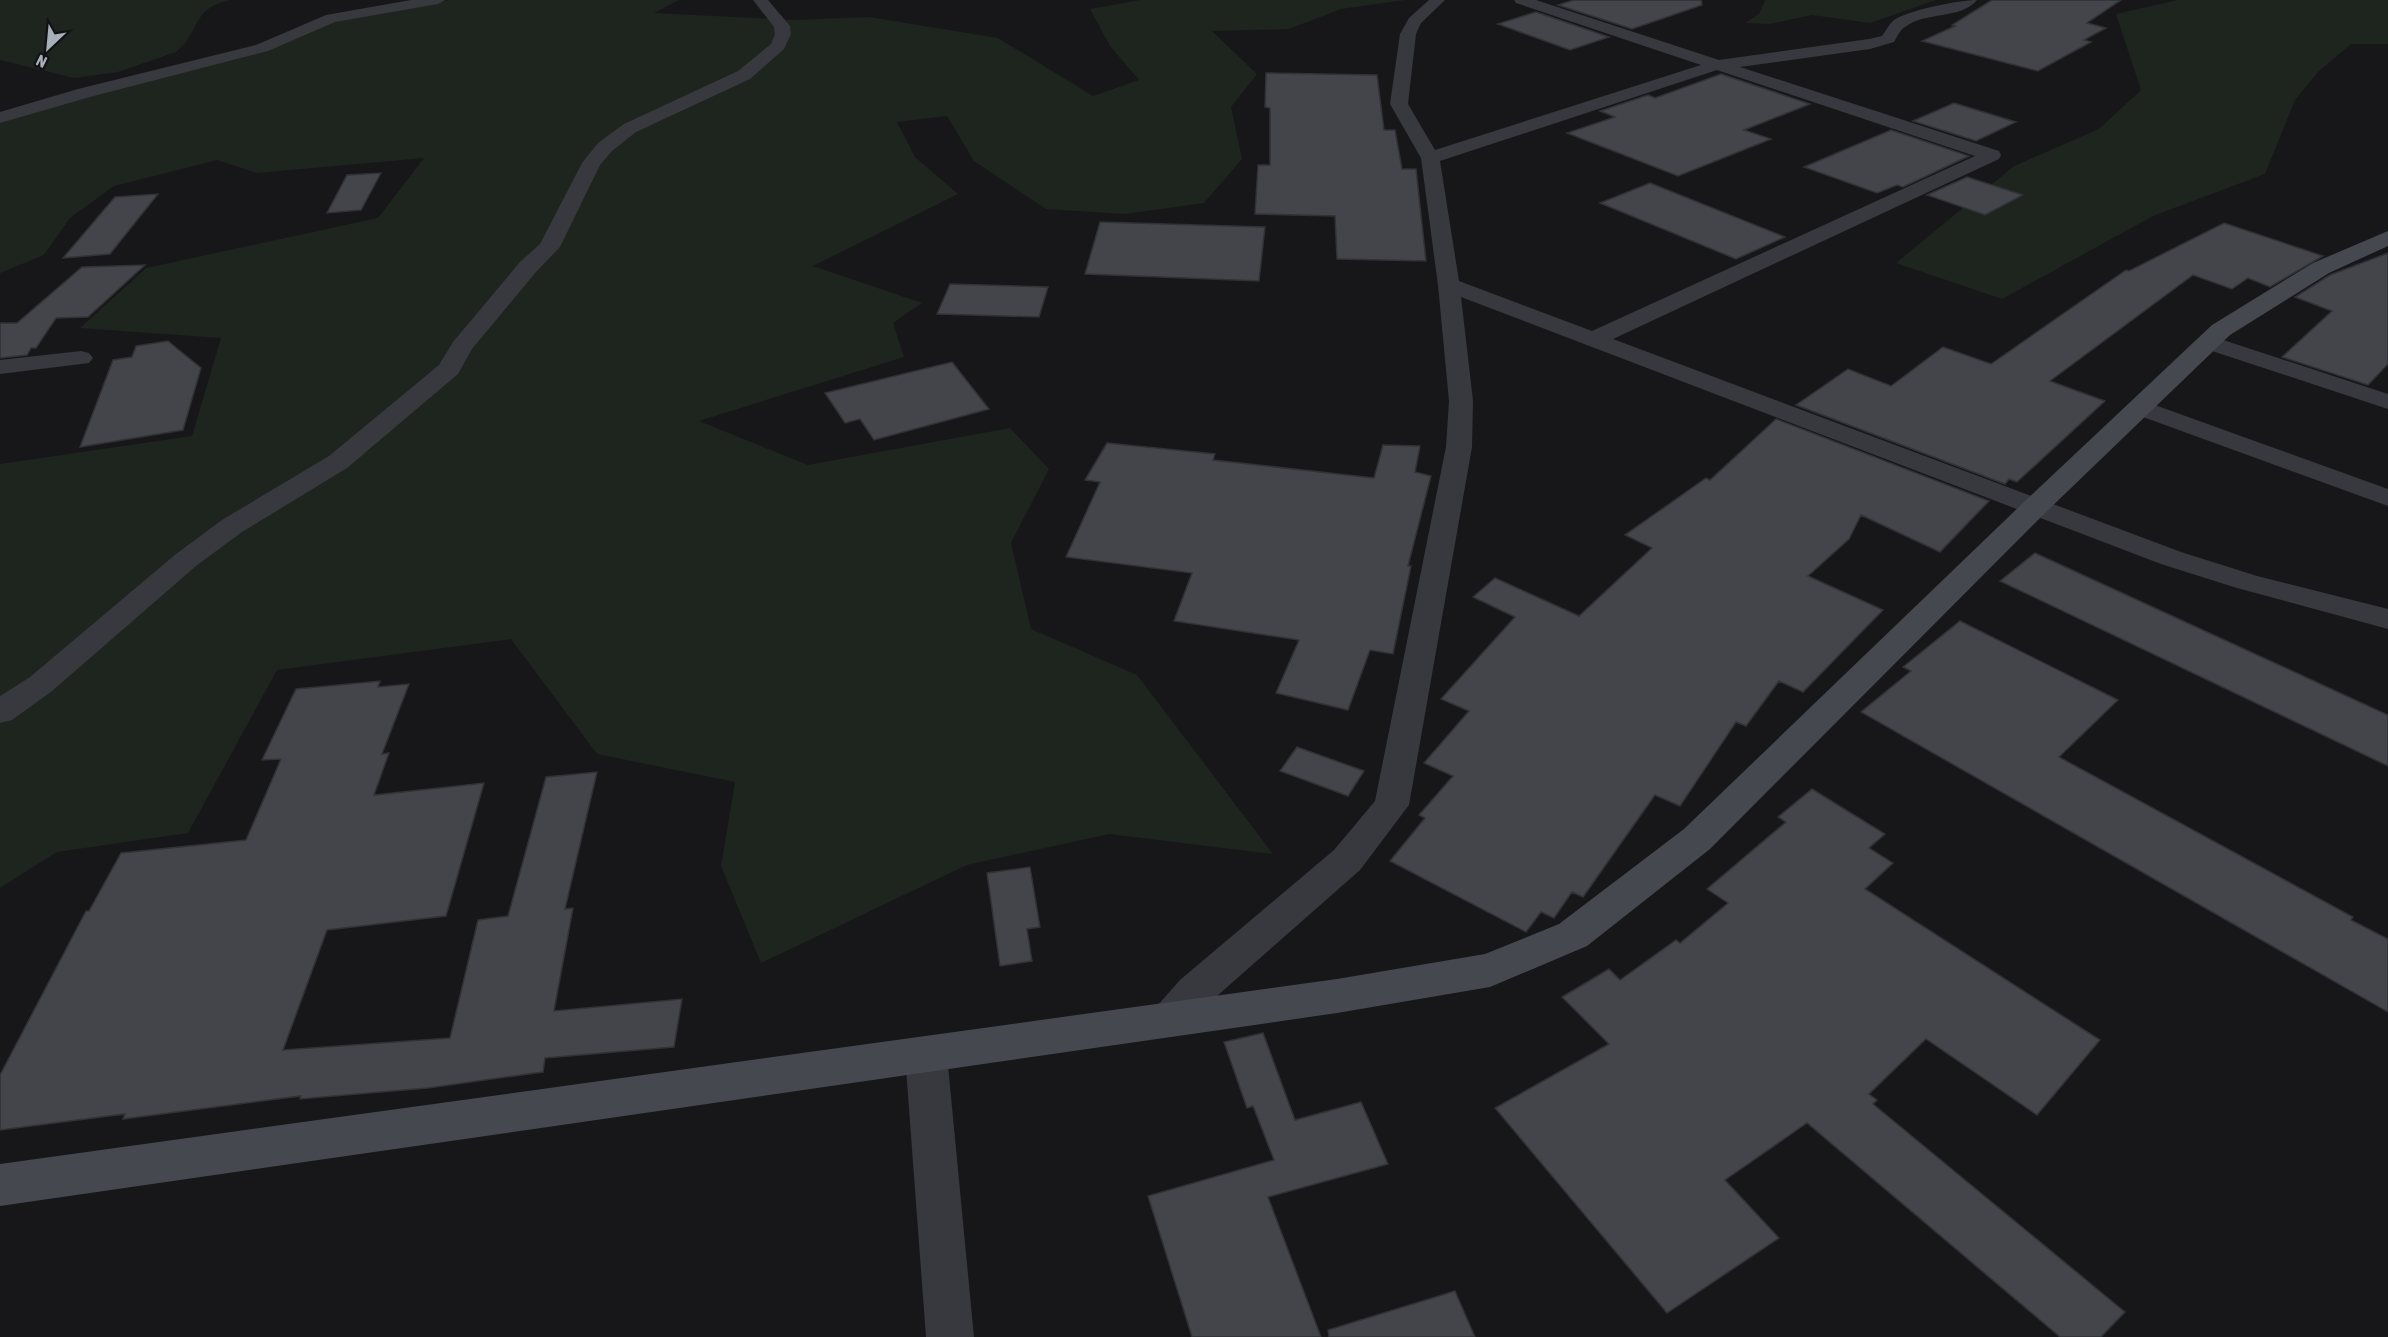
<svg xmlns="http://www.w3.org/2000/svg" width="2388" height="1337" font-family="'Asap Condensed',sans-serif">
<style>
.green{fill:#1d251e}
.building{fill:#43454a;stroke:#313136;stroke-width:1.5}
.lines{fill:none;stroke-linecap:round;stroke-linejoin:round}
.street{fill:#38393f;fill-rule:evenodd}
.secondary{fill:#46484f;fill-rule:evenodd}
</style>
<rect width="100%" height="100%" fill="#17171a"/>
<!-- green -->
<path class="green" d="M 0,0 L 230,0 C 190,9 202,31 176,52 L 118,72 L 74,78 L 0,60 Z
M 450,0 L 679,0 L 654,13 L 796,20 L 869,17 L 998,38 L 1093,96 L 1139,80 L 1110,46 L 1090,9 L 1140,0 L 1405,0 L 1341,9 L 1289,29 L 1212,31 L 1257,74 L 1231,107 L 1242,159 L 1204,203 L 1125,214 L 1046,209 L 974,161 L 947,116 L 897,122 L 915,157 L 958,194 L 813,266 L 922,303 L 893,323 L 904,357 L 699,421 L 808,465 L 1010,428 L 1049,469 L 1011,543 L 1031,629 L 1137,675 L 1273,854 L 1109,834 L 967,865 L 761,963 L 721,866 L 735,782 L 597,754 L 511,639 L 277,670 L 188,833 L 57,852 L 0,888 L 0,464 L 192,436 L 221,338 L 80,328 L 146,268 L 378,218 L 424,158 L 257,173 L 217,160 L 114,186 L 70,218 L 44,255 L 0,273 L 0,121 L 257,52 L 340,18 Z
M 1765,0 L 1936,0 L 1870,23 L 1812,15 L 1770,24 L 1745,23 L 1759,14 Z
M 2178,0 L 2388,0 L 2388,44 L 2351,44 L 2319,71 L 2295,100 L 2265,174 L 2153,216 L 2002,299 L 1896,263 L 2014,166 L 2099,129 L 2141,90 L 2116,14 Z"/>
<!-- building -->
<path class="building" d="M 1574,0 L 1701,0 L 1702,5 L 1632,29 L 1558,5 Z
M 1992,0 L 2121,0 L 2087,23 L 2106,28 L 2084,40 L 2091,42 L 2038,71 L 1922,41 L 1955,26 L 1952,25 Z
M 1536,12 L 1609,37 L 1570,50 L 1498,24 Z
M 1266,73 L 1377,75 L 1384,130 L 1395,130 L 1402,169 L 1416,169 L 1426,261 L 1337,259 L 1335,216 L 1255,214 L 1258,165 L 1270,165 L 1270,108 L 1265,107 Z
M 1721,74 L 1810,104 L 1744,130 L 1771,139 L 1678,176 L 1567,133 L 1615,117 L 1600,111 L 1648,95 L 1655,98 Z
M 1954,103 L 2016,122 L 1976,141 L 1913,121 Z
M 1891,130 L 1969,156 L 1903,187 L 1897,185 L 1877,193 L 1804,167 Z
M 381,173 L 361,210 L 327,213 L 347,175 Z
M 1967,177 L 2023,195 L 1985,215 L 1927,195 Z
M 1650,183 L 1785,237 L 1736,259 L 1600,203 Z
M 158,194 L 110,254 L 63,258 L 115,197 Z
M 1100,222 L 1265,227 L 1259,281 L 1085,274 Z
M 2224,223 L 2323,256 L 2270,287 L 2248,278 L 2232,289 L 2193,275 L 2050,381 L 2105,401 L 2017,482 L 2009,479 L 2005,484 L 1796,405 L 1848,369 L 1891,386 L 1943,347 L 1991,364 L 2126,270 L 2129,271 Z
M 2388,253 L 2388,364 L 2368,385 L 2282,357 L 2332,311 L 2295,297 L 2330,275 Z
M 145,265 L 88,317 L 56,318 L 36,348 L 31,348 L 27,355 L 0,358 L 0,323 L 17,323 L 82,267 Z
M 950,284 L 1048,287 L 1039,317 L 937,314 Z
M 168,341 L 201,368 L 183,430 L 80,447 L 113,360 L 132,357 L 136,346 Z
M 952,362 L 989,409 L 874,440 L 860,419 L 845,423 L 825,393 Z
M 1776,419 L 1989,501 L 1940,552 L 1861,515 L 1849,539 L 1808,576 L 1883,610 L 1803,692 L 1779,681 L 1746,726 L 1736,722 L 1680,806 L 1655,795 L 1583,897 L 1572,892 L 1554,918 L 1541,912 L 1526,932 L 1390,861 L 1425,818 L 1419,815 L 1453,776 L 1424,763 L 1469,711 L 1441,699 L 1515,617 L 1473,597 L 1495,578 L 1579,616 L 1652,548 L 1625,535 L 1706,478 L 1710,480 Z
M 1107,443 L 1215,454 L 1213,460 L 1374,478 L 1383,445 L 1420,446 L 1415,472 L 1431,476 L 1408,566 L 1411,566 L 1393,654 L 1370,650 L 1348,710 L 1276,693 L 1299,640 L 1174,621 L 1192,573 L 1066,557 L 1100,482 L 1085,480 Z
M 2035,553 L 2388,715 L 2388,766 L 2000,581 Z
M 1960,621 L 2118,700 L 2059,757 L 2353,917 L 2351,920 L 2388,939 L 2388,1012 L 1861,712 L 1911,671 L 1903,667 Z
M 380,681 L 378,687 L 409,684 L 382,754 L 389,753 L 374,795 L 484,783 L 446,916 L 327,930 L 283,1050 L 450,1038 L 478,920 L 508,916 L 546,777 L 597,772 L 565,909 L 573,908 L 554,1011 L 682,999 L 674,1047 L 545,1058 L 543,1072 L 428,1088 L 300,1099 L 301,1096 L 123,1119 L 125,1114 L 0,1130 L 0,1075 L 86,911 L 89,911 L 121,853 L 246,840 L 281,759 L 262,760 L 296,689 Z
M 1297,747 L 1364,771 L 1348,796 L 1280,771 Z
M 1812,789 L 1885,834 L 1869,848 L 1893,863 L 1865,889 L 2100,1040 L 2037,1115 L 1926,1039 L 1869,1094 L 1877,1100 L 1873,1104 L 2125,1312 L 2101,1337 L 2060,1337 L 1807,1123 L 1725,1180 L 1779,1238 L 1667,1313 L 1495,1108 L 1609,1044 L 1562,997 L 1609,969 L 1620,980 L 1676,940 L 1680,943 L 1728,903 L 1707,889 L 1786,822 L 1778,817 Z
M 1030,867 L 1040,927 L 1027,929 L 1032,961 L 1000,966 L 987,873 Z
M 1263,1033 L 1295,1120 L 1361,1102 L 1388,1164 L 1268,1197 L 1321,1337 L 1192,1337 L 1148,1196 L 1274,1160 L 1253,1106 L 1247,1108 L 1224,1042 Z
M 1455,1291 L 1475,1337 L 1329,1337 L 1328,1330 Z"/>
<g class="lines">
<!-- street -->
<path class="street" d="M 411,0 L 445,0 L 438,4 L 335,22 L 268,51 L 90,97 L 0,123 L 0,112 L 78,89 L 256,45 L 326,15 Z
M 753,0 L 768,0 L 790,26 L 791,34 L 784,49 L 750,79 L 636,132 L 612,151 L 600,165 L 560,247 L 536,272 L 472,349 L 458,374 L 347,468 L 242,532 L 196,566 L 52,691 L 12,720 L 0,723 L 0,696 L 30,677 L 176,554 L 222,520 L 329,456 L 439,365 L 453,342 L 520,262 L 540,244 L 582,163 L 598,143 L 624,124 L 738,71 L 771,44 L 775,34 L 774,27 Z
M 1429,0 L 1445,0 L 1421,23 L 1416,34 L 1408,104 L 1435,150 L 1701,65 L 1516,3 L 1514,0 L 1536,0 L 1719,60 L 1869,39 L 1882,36 C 1886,31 1889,24 1894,20 C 1908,10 1960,0 1977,0 C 1960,20 1926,11 1905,27 C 1900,30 1897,37 1894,42 L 1870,49 L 1740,67 L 1999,151 L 2001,155 L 1999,159 L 1613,339 L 2181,552 L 2257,576 L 2388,609 L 2388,629 L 2237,588 L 2161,564 L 1461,297 L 1473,401 L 1472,447 L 1409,805 L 1360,870 L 1208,1004 L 1185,1030 L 1171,1035 L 1157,1030 L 1151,1018 L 1157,1006 L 1180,980 L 1334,850 L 1375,801 L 1446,447 L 1449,401 L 1438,285 L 1421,158 L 1390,104 L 1400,34 L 1409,18 ZM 1717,70 L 1975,156 L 1592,331 L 1459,281 L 1440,161 Z
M 2208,335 L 2388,394 L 2388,409 L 2200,347 L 2196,342 L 2200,337 Z
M 81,351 L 89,353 L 93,358 L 89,363 L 0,374 L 0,360 Z
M 2141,400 L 2388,489 L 2388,506 L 2132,413 L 2128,408 L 2132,403 Z
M 926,1037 L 941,1043 L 947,1055 L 974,1337 L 926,1337 L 905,1055 L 911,1043 Z"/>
<!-- secondary -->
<path class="secondary" d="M 2388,231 L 2388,246 L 2329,273 L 2230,335 L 2044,514 L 1710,849 L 1587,946 L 1490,987 L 1337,1013 L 0,1206 L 0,1164 L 1337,979 L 1485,954 L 1559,924 L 1684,829 L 2024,502 L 2212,325 L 2313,263 Z"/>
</g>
<!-- north arrow -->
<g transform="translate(48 48) rotate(206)" stroke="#121215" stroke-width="4.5" paint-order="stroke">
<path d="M0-4.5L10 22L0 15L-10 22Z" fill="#a9afba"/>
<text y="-9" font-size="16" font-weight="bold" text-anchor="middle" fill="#a9afba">N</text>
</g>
</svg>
